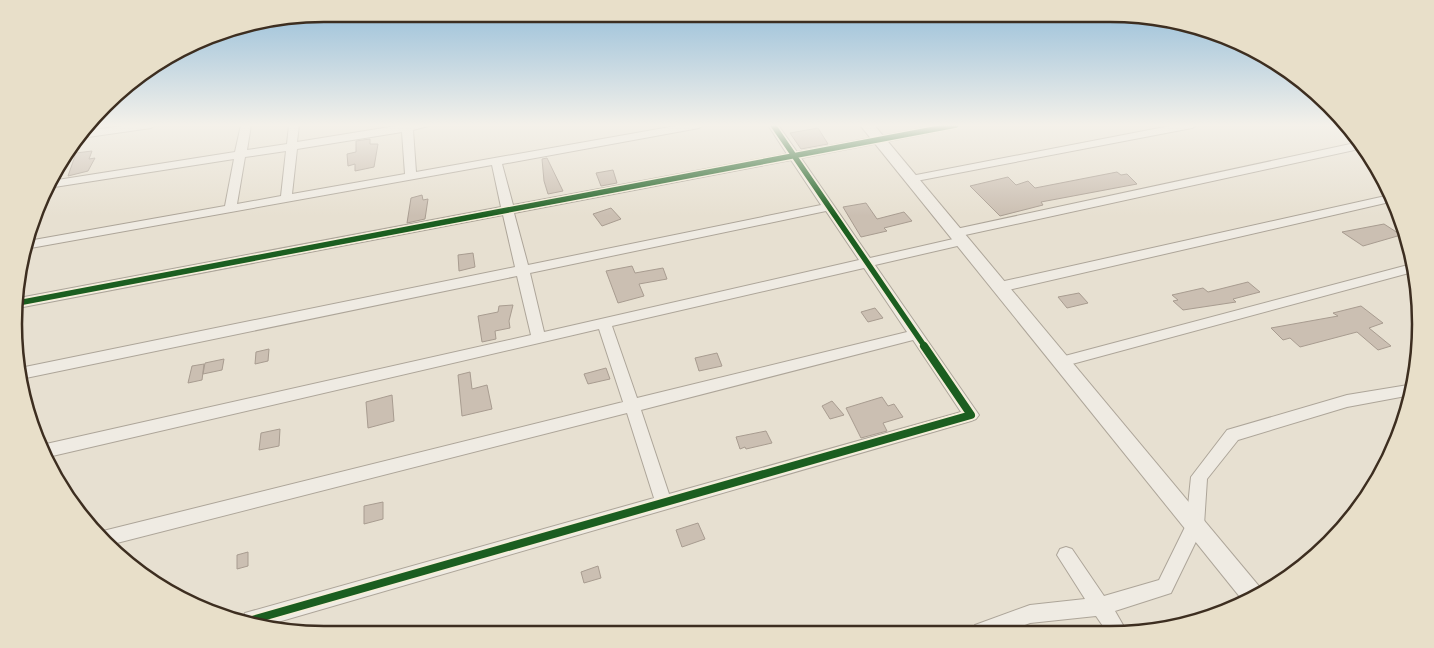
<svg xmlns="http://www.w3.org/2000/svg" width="1434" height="648" font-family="'Crimson Pro',serif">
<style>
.building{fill:#cbbfb2;stroke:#a89c90}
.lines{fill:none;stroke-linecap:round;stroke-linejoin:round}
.minor-casing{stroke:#ada599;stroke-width:2}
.tertiary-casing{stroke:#ada599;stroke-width:2}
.minor{fill:#efebe3;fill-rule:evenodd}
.tertiary{fill:#efebe3;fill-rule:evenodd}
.cycleway-far1-casing{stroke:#f7eed8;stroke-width:8}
.cycleway-casing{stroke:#f7eed8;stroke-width:11}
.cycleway-far1{stroke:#1b5e20;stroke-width:5.5}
.cycleway{stroke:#1b5e20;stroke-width:8}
.rim{fill:none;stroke:#3d2e20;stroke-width:2.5}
</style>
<rect width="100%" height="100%" fill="#e7e0d1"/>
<!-- building -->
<path class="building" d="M 818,128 L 828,144 L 801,149 L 790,133 Z
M 370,139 L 370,144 L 378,144 L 374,167 L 355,171 L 355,164 L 348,166 L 347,154 L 356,152 L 356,141 Z
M 92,151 L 89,159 L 95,158 L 88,171 L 68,176 L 76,153 Z
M 547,158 L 563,191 L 548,194 L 544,181 L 542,159 Z
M 613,170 L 617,183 L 601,186 L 596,173 Z
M 1117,172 L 1121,175 L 1127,174 L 1137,184 L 1041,202 L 1043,205 L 1000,216 L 970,186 L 1008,177 L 1016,185 L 1028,181 L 1035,188 Z
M 422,195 L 423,200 L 428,199 L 425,219 L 407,223 L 411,198 Z
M 866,203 L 877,219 L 904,212 L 912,221 L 884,228 L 887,231 L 861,237 L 843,207 Z
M 611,208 L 621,219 L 602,226 L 593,214 Z
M 1384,224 L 1401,235 L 1363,246 L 1342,232 Z
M 473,253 L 475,267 L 459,271 L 458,255 Z
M 632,266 L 635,273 L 663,268 L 667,279 L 639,284 L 644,296 L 618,303 L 606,271 Z
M 1248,282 L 1260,292 L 1233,299 L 1236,302 L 1183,310 L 1173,301 L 1178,300 L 1172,295 L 1203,288 L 1208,292 Z
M 1079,293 L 1088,303 L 1067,308 L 1058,297 Z
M 513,305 L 509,321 L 510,328 L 495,331 L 496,339 L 482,342 L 478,316 L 498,312 L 499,306 Z
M 1361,306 L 1383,323 L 1369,328 L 1391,346 L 1378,350 L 1357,332 L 1300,347 L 1290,338 L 1283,340 L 1271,328 L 1338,316 L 1333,313 Z
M 875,308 L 883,318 L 868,322 L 861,312 Z
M 269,349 L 268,361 L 255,364 L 256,352 Z
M 717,353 L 722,366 L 699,371 L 695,358 Z
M 224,359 L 222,370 L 203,374 L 205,363 Z
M 204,364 L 202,380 L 188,383 L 192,366 Z
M 606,368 L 610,379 L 588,384 L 584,374 Z
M 470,372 L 472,389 L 487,385 L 492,409 L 462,416 L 458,375 Z
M 392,395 L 394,421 L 368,428 L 366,402 Z
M 882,397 L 888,406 L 894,404 L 903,417 L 883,423 L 887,431 L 861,438 L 846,408 Z
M 832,401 L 844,415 L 830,419 L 822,406 Z
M 280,429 L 279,446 L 259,450 L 261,433 Z
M 766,431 L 772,443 L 746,449 L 745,447 L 740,449 L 736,437 Z
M 383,502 L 383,519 L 364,524 L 364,506 Z
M 698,523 L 705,539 L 682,547 L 676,530 Z
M 248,552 L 248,566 L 237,569 L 237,555 Z
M 598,566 L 601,578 L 584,583 L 581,572 Z"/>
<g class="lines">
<defs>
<path id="minor" d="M 129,125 L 156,125 L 151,128 L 81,138 L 86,131 Z
M 241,125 L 251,125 L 247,150 L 287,144 L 289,125 L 299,125 L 297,142 L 402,125 L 432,125 L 413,130 L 416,172 L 681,125 L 704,125 L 699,128 L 502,164 L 513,205 L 787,154 L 768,125 L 778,125 L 797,152 L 939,125 L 961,125 L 956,128 L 801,158 L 870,258 L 962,237 L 966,238 L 968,241 L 966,244 L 875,265 L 979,415 L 976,419 L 971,421 L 271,624 L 243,618 L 245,613 L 252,611 L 654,498 L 627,413 L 109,545 L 99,532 L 623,402 L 599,329 L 48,457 L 44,445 L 46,444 L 531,335 L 517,276 L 21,379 L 18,369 L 20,368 L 515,267 L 503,215 L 18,308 L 19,298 L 501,207 L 492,165 L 25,249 L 28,241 L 225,206 L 234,159 L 48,188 L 51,181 L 235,152 ZM 402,132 L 405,174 L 292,194 L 297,149 ZM 286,151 L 281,196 L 237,204 L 245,157 ZM 791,160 L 821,205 L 528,265 L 514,213 ZM 826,211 L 859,260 L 544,332 L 530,273 ZM 864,268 L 907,332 L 637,398 L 612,326 ZM 913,340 L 961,412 L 669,494 L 641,410 Z
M 1175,125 L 1197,125 L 1192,128 L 911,182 L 905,179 L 911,176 Z
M 1355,143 L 1359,149 L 956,237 L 950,233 L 956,229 Z
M 1390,195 L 1394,201 L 1000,292 L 993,287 L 1000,282 Z
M 1408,265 L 1409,273 L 1061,367 L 1056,366 L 1054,362 L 1056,358 L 1061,357 Z
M 1408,385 L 1406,396 L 1347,407 L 1238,440 L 1207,479 L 1204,525 L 1171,593 L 1115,611 L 1127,632 L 1107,632 L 1096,616 L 1030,623 L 1007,632 L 973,632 L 975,625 L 1030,605 L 1085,599 L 1057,555 L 1060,549 L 1066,547 L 1072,549 L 1104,596 L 1159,580 L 1186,525 L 1191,477 L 1227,430 L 1347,395 Z"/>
<path id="tertiary" d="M 860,125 L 874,125 L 1263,591 L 1244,602 Z"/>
</defs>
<!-- minor casing -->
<use href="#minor" class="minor-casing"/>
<!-- tertiary casing -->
<use href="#tertiary" class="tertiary-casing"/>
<!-- minor -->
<use href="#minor" class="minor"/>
<!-- tertiary -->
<use href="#tertiary" class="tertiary"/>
<defs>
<path id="cycleway-far1" d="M 773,125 L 925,347
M 18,303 L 956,125"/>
<path id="cycleway" d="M 252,620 L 971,415 L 924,346"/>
</defs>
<!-- cycleway-far1 casing -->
<use href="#cycleway-far1" class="cycleway-far1-casing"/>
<!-- cycleway casing -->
<use href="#cycleway" class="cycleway-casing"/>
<!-- cycleway-far1 -->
<use href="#cycleway-far1" class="cycleway-far1"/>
<!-- cycleway -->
<use href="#cycleway" class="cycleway"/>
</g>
<!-- sky -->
<linearGradient id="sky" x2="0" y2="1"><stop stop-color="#96bed9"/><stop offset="0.58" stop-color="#f4f1ea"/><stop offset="1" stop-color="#f4f1ea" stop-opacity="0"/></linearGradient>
<rect width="1434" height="216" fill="url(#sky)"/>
<!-- crop -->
<path d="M0 0H1434V648H0ZM324 22H1110A302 302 0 0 1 1412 324V324A302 302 0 0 1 1110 626H324A302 302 0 0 1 22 324V324A302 302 0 0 1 324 22Z" fill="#e8dfc9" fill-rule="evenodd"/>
<path class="rim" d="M324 22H1110A302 302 0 0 1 1412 324V324A302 302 0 0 1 1110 626H324A302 302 0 0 1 22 324V324A302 302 0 0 1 324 22Z"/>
</svg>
